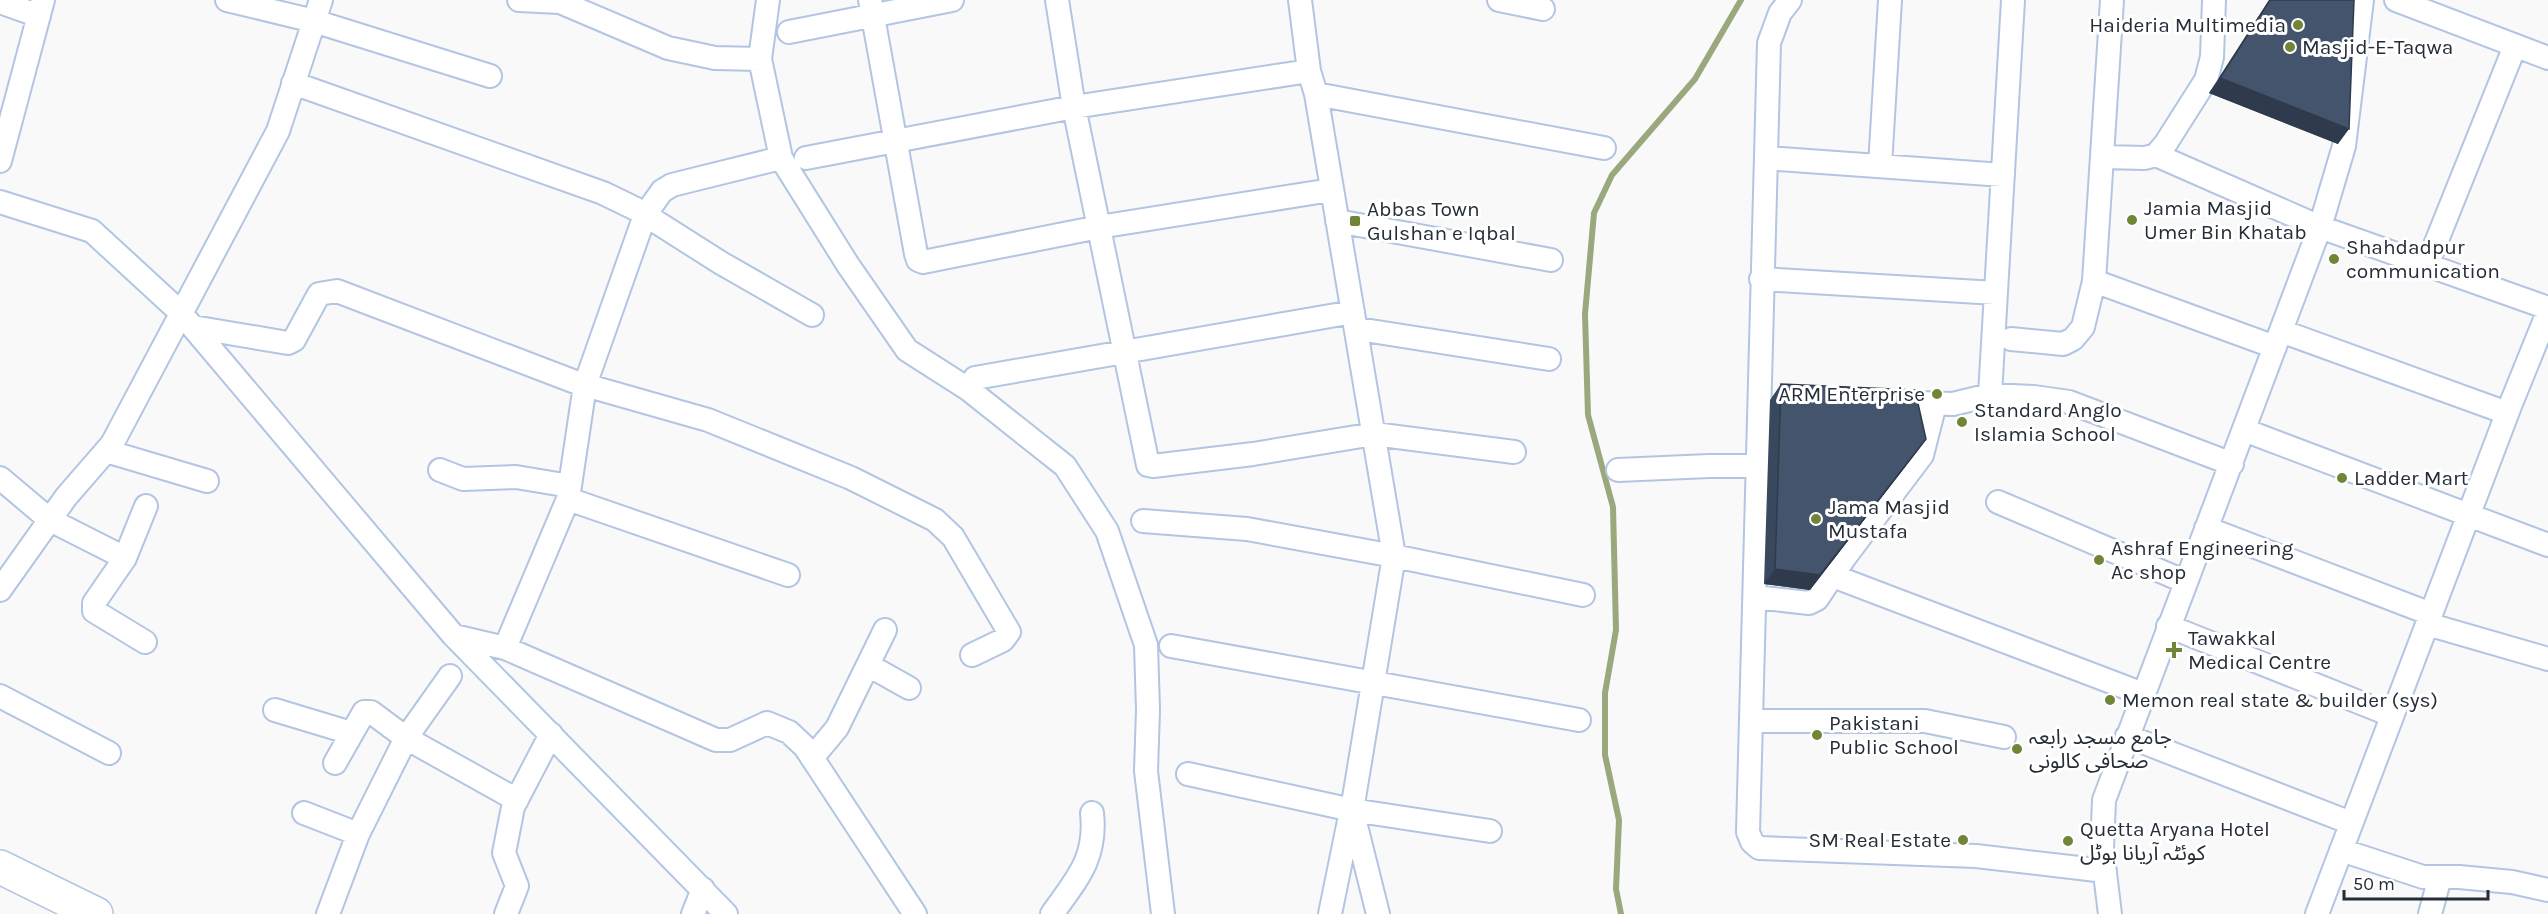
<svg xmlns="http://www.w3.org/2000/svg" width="2548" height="914" font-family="Karla,'Noto Sans Arabic',sans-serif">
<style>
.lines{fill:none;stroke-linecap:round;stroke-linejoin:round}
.stream{stroke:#9aa87e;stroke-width:6}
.minor-casing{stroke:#b2c5e2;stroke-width:26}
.motorway-casing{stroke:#b2c5e2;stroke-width:36}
.minor{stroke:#fff;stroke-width:22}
.motorway{stroke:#fff;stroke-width:33}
.wall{fill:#3a485d}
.shaded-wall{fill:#2f3b4c}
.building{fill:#43546c;stroke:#2f3b4c;stroke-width:1.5}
.poi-dot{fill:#708536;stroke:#fff;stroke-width:2}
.labels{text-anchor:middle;stroke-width:6;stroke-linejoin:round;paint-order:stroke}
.poi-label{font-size:21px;fill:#252d38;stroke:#fff;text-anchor:start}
</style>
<rect width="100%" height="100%" fill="#f9f9f9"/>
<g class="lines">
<!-- stream -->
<path class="stream" d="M 1621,914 L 1616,889 L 1619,820 L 1605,755 L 1605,693 L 1616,630 L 1613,507 L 1588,415 L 1585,314 L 1594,213 L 1612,175 L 1695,79 L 1741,0"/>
<defs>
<path id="minor" d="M 227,0 L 314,21 L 490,76
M 519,0 L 560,2 L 668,48 L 715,58 L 760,59
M 768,0 L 760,59 L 781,158 L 848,265 L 907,350 L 968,389 L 1065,466 L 1107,531 L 1146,645 L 1148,710 L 1146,771 L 1163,914
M 870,0 L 916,254 L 918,260 L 923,262 L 1099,227 L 1331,190
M 1057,0 L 1074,107 L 1148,465 L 1153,466 L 1253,454 L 1374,434 L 1514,452
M 1300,0 L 1309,71 L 1316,94 L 1394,556 L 1352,810 L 1378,914
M 1499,0 L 1543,9
M 1790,0 L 1780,13 L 1769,43 C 1761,306 1756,569 1748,832 L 1752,842 L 1759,848 L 1976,856 L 2105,871
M 2396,0 L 2548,58
M 0,2 L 39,16
M 789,32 L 952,0
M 293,83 L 603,193 L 636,209 L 721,263 L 812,315
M 1316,94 L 1604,148
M 2156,155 L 2320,227 L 2548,308
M 2103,157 L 2145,158 L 2156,155 L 2166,143 L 2206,80 L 2212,57 L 2214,0
M 806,158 L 1074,107 L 1309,71
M 1766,158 L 2003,175
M 0,161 L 43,0
M 1880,166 L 1890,0
M 0,202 L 92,231 L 180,312 L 453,635 L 726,914
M 1337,221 L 1551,260
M 2427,265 L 2515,46
M 1761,279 L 1996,293
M 2094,281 L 2275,347
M 193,327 L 288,343 L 294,340 L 319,294 L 337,291 L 578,383 L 708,420 L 851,478 L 935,520 L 953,537 L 1009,632 L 1003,640 L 972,655
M 1358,329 L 1549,359
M 2281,331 L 2507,413
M 2011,339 L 2063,344 L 2073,339 L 2083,327 L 2094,281 L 2112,0
M 975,378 L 1353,312
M 1990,395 L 2013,0
M 1889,402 L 1953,404 L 1990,395 L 2034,397 L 2069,402 L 2232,464
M 2244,430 L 2548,545
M 106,451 L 207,481
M 440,470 L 463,479 L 516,477 L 570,486
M 1618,470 L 1709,466 L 1758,466
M 0,478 L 50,520 L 125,558
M 568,499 L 788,575
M 1998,502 L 2186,582
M 1143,521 L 1247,529 L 1394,556 L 1583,595
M 2206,528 L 2431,614
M 1833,576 L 2143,694
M 0,590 L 66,497 L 112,444 L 278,131 L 321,0
M 1755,597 L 1809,603 L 1817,599 L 1845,557 L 1922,455 L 1935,404
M 2427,624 L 2548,659
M 2168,626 L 2391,715
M 454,636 L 505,648 L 716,740 L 730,740 L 767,723 L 789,732 L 805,747 L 915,914
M 145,642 L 94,611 L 94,603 L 125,558 L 146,506
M 1171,646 L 1579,720
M 505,648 L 568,499 L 585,385 L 645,215 L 662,191 L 672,185 L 781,158
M 868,665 L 909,688
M 0,696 L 109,753
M 275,710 L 351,733
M 1751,721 L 1925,721 L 2004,737
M 2127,736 L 2351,823
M 812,758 L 837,728 L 885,630
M 335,763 L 364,712 L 371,712 L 406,738 L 517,800
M 1188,774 L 1352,810 L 1490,831
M 304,813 L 358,834
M 2341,850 L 2423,877 L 2459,877 L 2512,882 L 2548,890
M 328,914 L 358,834 L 406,738 L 450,676
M 506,914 L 517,886 L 504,853 L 513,807 L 551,734
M 693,914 L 703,889
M 1052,914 C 1077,879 1097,858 1092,813
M 1330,914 L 1350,816
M 2110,914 L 2102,849 L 2104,800 L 2320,227 L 2344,146 L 2362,0
M 2317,914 L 2510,406 L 2548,312
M 2430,914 L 2440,877"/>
<path id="motorway" d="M 0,867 L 96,914"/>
</defs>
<!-- minor casing -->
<use href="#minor" class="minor-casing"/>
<!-- motorway casing -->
<use href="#motorway" class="motorway-casing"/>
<!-- minor -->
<use href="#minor" class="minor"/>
<!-- motorway -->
<use href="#motorway" class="motorway"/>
</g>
<!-- wall -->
<path class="wall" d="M 2269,0 L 2354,0 L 2338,144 L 2209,93 Z
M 1781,384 L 1926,439 L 1915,454 L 1810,590 L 1764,584 L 1770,400 Z"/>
<!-- shaded-wall -->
<path class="shaded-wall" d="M 2220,78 L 2349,129 L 2338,144 L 2209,93 Z
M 1926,439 L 1915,454 L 1810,590 L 1764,584 L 1775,569 Z"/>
<!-- building -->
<path class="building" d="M 2270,0 L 2354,0 L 2349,129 L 2220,78 Z
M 1781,384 L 1915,390 L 1926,439 L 1820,575 L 1775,569 Z"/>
<!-- markers -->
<g class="poi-dot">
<circle cx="2298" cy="25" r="6"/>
<circle cx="2290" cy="47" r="6"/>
<circle cx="2132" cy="220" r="6"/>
<rect x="1349" y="215" width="12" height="12" rx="3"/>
<circle cx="2334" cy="259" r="6"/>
<circle cx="1937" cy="394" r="6"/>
<circle cx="1962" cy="422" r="6"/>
<circle cx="2342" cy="478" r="6"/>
<circle cx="1816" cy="519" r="6"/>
<circle cx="2099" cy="560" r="6"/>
<path d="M2171 641h6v6h6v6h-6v6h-6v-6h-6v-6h6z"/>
<circle cx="2110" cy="700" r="6"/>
<circle cx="1817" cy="735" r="6"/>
<circle cx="2017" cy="749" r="6"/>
<circle cx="1963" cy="840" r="6"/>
<circle cx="2068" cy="841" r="6"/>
</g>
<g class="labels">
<!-- poi labels -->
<g class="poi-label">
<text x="2286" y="32" text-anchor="end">Haideria Multimedia</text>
<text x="2302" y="54">Masjid-E-Taqwa</text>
<text x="2144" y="215">Jamia Masjid<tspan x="2144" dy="24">Umer Bin Khatab</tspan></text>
<text x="1367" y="216">Abbas Town<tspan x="1367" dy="24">Gulshan e Iqbal</tspan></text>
<text x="2346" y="254">Shahdadpur<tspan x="2346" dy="24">communication</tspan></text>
<text x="1925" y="401" text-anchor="end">ARM Enterprise</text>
<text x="1974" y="417">Standard Anglo<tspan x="1974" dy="24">Islamia School</tspan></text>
<text x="2354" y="485">Ladder Mart</text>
<text x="1828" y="514">Jama Masjid<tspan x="1828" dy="24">Mustafa</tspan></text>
<text x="2111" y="555">Ashraf Engineering<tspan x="2111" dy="24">Ac shop</tspan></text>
<text x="2188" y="645">Tawakkal<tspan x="2188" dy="24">Medical Centre</tspan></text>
<text x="2122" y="707">Memon real state &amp; builder (sys)</text>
<text x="1829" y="730">Pakistani<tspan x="1829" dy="24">Public School</tspan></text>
<text x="2029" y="744">جامع مسجد رابعہ<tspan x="2029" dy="24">صحافی کالونی</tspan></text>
<text x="2080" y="836">Quetta Aryana Hotel<tspan x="2080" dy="24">کوئٹہ آریانا ہوٹل</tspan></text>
<text x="1951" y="847" text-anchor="end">SM Real Estate</text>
</g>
</g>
<!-- scale -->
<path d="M2344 890v9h144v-9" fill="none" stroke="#252d38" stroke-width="3"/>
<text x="2353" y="890" font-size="18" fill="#252d38" stroke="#ffffff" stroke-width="4.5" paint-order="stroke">50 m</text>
</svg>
